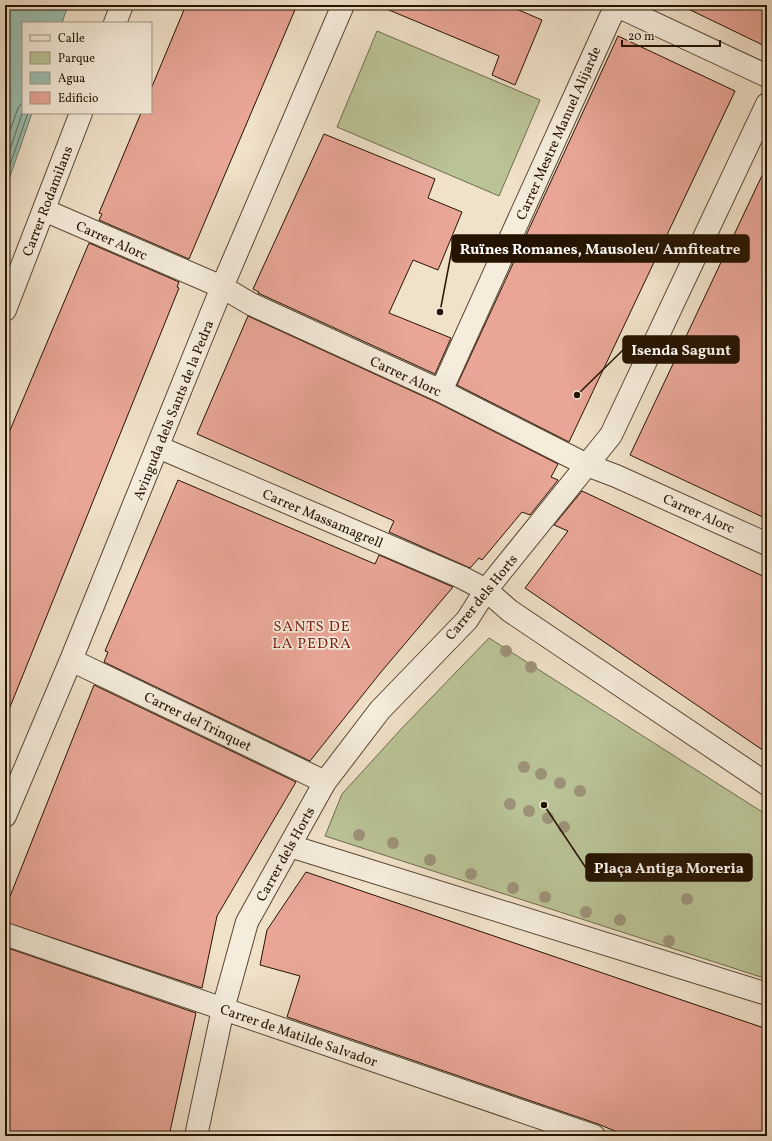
<svg xmlns="http://www.w3.org/2000/svg" width="772" height="1141" font-family="Vollkorn,serif">
<style>
.green{fill:#bac396;stroke:#706b4c}
.water{fill:#9bbeb0;stroke:#6c7a6a}
.lines{fill:none;stroke-linecap:round;stroke-linejoin:round}
.shore{stroke:#606858;stroke-width:1}
.building{fill:#e9a697;stroke:#251301}
.minor-casing{stroke:#584633;stroke-width:24}
.tertiary-casing{stroke:#584633;stroke-width:24}
.minor{stroke:#f5ecdc;stroke-width:22}
.tertiary{stroke:#f5ecdc;stroke-width:22}
.tree{fill:#9d9278}
.labels{text-anchor:middle;stroke-width:3.5;stroke-linejoin:round;paint-order:stroke}
.street-label{font-size:14px;fill:#251301;stroke:#f5ecdc}
.neighbourhood-label{font-size:15px;letter-spacing:1px;fill:#7a1f14;stroke:#f5ecdc}
.leader{fill:none;stroke:#251301;stroke-width:1.5}
.callout-dot{fill:#251301;stroke:#f5ecdc;stroke-width:1.5}
.callout{fill:#251301;stroke:#251301;stroke-width:1.5}
.callout-label{font-size:15px;text-anchor:middle;font-weight:bold;fill:#fff}
</style>
<rect width="100%" height="100%" fill="#f0e1c9"/>
<filter id="stains"><feTurbulence type="fractalNoise" baseFrequency=".005" numOctaves="4"/><feColorMatrix values="0 0 0 0 .2 0 0 0 0 .09 0 0 0 0 .02 0 0 0 .5 -.17"/></filter>
<radialGradient id="worn" r=".72"><stop offset=".6" stop-color="#630" stop-opacity="0"/><stop offset="1" stop-color="#630" stop-opacity=".3"/></radialGradient>
<!-- green -->
<path class="green" d="M 377,31 L 540,100 L 499,196 L 337,127 Z
M 489,638 L 767,815 L 767,979 L 325,836 L 342,794 L 403,727 Z"/>
<!-- water -->
<path class="water" d="M 5,5 L 68,5 L 62,23 L 23,23 L 23,113 L 32,113 L 5,191 Z"/>
<g class="lines">
<!-- shore -->
<path class="shore" d="M 5,145 L 18,108 L 23,101
M 5,164 L 23,111
M 5,179 L 28,113"/>
</g>
<!-- building -->
<path class="building" d="M 186,5 L 297,5 L 189,259 L 99,220 L 102,214 L 99,213 L 141,113 L 151,113 L 151,89 Z
M 377,5 L 507,5 L 542,20 L 515,85 L 492,75 L 499,56 Z
M 680,5 L 767,5 L 767,47 Z
M 618,36 L 735,91 L 569,442 L 457,385 Z
M 324,134 L 435,179 L 428,198 L 462,212 L 438,270 L 413,260 L 389,313 L 451,338 L 435,374 L 258,293 L 259,292 L 253,289 Z
M 767,165 L 767,519 L 630,455 Z
M 89,243 L 179,282 L 177,287 L 179,288 L 6,717 L 5,442 Z
M 248,316 L 436,402 L 558,464 L 551,477 L 558,480 L 530,515 L 522,512 L 482,560 L 479,558 L 470,568 L 389,532 L 394,521 L 197,434 Z
M 178,480 L 375,564 L 379,555 L 453,587 L 381,672 L 310,761 L 104,662 L 108,652 L 105,651 Z
M 582,491 L 767,578 L 767,753 L 525,588 L 568,531 L 554,525 Z
M 94,685 L 296,782 L 217,916 L 202,988 L 5,922 L 5,909 Z
M 306,872 L 767,1029 L 767,1136 L 627,1136 L 598,1124 L 287,1017 L 300,976 L 260,965 L 267,930 Z
M 5,947 L 196,1013 L 169,1136 L 5,1136 Z"/>
<g class="lines">
<defs>
<path id="minor" d="M 615,5 L 767,76
M 44,210 L 222,287 L 251,304 L 441,391 L 587,465 L 616,476 L 767,544
M 441,391 L 616,5
M 158,447 L 461,577 L 486,590 L 510,611 L 767,784
M 71,660 L 325,782
M 5,816 L 71,660 L 222,287 L 343,5
M 290,846 L 767,994
M 5,934 L 594,1136
M 196,1136 L 223,1009 L 247,922 L 325,782 L 380,710 L 467,620 L 486,590 L 611,435 L 767,104"/>
<path id="tertiary" d="M 115,23 L 122,5
M 5,310 L 81,113"/>
</defs>
<!-- minor casing -->
<use href="#minor" class="minor-casing"/>
<!-- tertiary casing -->
<use href="#tertiary" class="tertiary-casing"/>
<!-- minor -->
<use href="#minor" class="minor"/>
<!-- tertiary -->
<use href="#tertiary" class="tertiary"/>
</g>
<!-- trees -->
<g class="tree">
<circle cx="506" cy="651" r="6"/>
<circle cx="531" cy="667" r="6"/>
<circle cx="524" cy="767" r="6"/>
<circle cx="541" cy="774" r="6"/>
<circle cx="560" cy="783" r="6"/>
<circle cx="580" cy="791" r="6"/>
<circle cx="510" cy="804" r="6"/>
<circle cx="529" cy="811" r="6"/>
<circle cx="548" cy="818" r="6"/>
<circle cx="564" cy="827" r="6"/>
<circle cx="359" cy="835" r="6"/>
<circle cx="393" cy="843" r="6"/>
<circle cx="430" cy="860" r="6"/>
<circle cx="471" cy="874" r="6"/>
<circle cx="513" cy="888" r="6"/>
<circle cx="545" cy="897" r="6"/>
<circle cx="687" cy="899" r="6"/>
<circle cx="586" cy="912" r="6"/>
<circle cx="620" cy="920" r="6"/>
<circle cx="669" cy="941" r="6"/>
</g>
<g class="labels">
<!-- street labels -->
<g class="street-label">
<text transform="translate(558 133) rotate(-66)" y="5">Carrer Mestre Manuel Alijarde</text>
<text transform="translate(47 201) rotate(-69)" y="5">Carrer Rodamilans</text>
<text transform="translate(112 240) rotate(24)" y="5">Carrer Alorc</text>
<text transform="translate(406 376) rotate(25)" y="5">Carrer Alorc</text>
<text transform="translate(173 410) rotate(-68)" y="5">Avinguda dels Sants de la Pedra</text>
<text transform="translate(699 513) rotate(24)" y="5">Carrer Alorc</text>
<text transform="translate(323 518) rotate(23)" y="5">Carrer Massamagrell</text>
<text transform="translate(481 597) rotate(-51)" y="5">Carrer dels Horts</text>
<text transform="translate(198 721) rotate(26)" y="5">Carrer del Trinquet</text>
<text transform="translate(285 854) rotate(-61)" y="5">Carrer dels Horts</text>
<text transform="translate(299 1035) rotate(19)" y="5">Carrer de Matilde Salvador</text>
</g>
<!-- neighbourhood labels -->
<g class="neighbourhood-label">
<text x="312" y="631">SANTS DE<tspan x="312" dy="17">LA PEDRA</tspan></text>
</g>
</g>
<!-- callouts -->
<path class="leader" d="M440 312L452 249M577 395L623 350M544 805L586 868"/>
<g class="callout-dot">
<circle cx="440" cy="312" r="4"/>
<circle cx="577" cy="395" r="4"/>
<circle cx="544" cy="805" r="4"/>
</g>
<g class="callout">
<rect x="452" y="235" width="297" height="27" rx="4"/>
<rect x="623" y="336" width="116" height="27" rx="4"/>
<rect x="586" y="854" width="166" height="27" rx="4"/>
</g>
<g class="callout-label">
<text x="600" y="254">Ruïnes Romanes, Mausoleu/ Amfiteatre</text>
<text x="681" y="355">Isenda Sagunt</text>
<text x="669" y="873">Plaça Antiga Moreria</text>
</g>
<!-- margin -->
<rect width="772" height="1141" fill="none" stroke="#f0e1c9" stroke-width="20"/>
<rect x="6" y="6" width="760" height="1129" fill="none" stroke="#251301" stroke-width="2"/>
<rect x="10" y="10" width="752" height="1121" fill="none" stroke="#251301"/>
<!-- legend -->
<rect x="22" y="22" width="130" height="92" fill="#f5ecdc" stroke="#a29584"/>
<rect x="30" y="35" width="20" height="6" fill="#f5ecdc" stroke="#a29584"/>
<text x="58" y="42" font-size="12" fill="#251301">Calle</text>
<rect x="30" y="52" width="20" height="12" fill="#bac396" stroke="#a29584"/>
<text x="58" y="62" font-size="12" fill="#251301">Parque</text>
<rect x="30" y="72" width="20" height="12" fill="#9bbeb0" stroke="#a29584"/>
<text x="58" y="82" font-size="12" fill="#251301">Agua</text>
<rect x="30" y="92" width="20" height="12" fill="#e9a697" stroke="#a29584"/>
<text x="58" y="102" font-size="12" fill="#251301">Edificio</text>
<!-- scale -->
<path d="M622 40v6h98v-6" fill="none" stroke="#251301" stroke-width="2"/>
<text x="628" y="40" font-size="12" fill="#251301" stroke="#f5ecdc" stroke-width="3" paint-order="stroke">20 m</text>
<rect width="100%" height="100%" filter="url(#stains)"/>
<rect width="100%" height="100%" fill="url(#worn)"/>
</svg>
